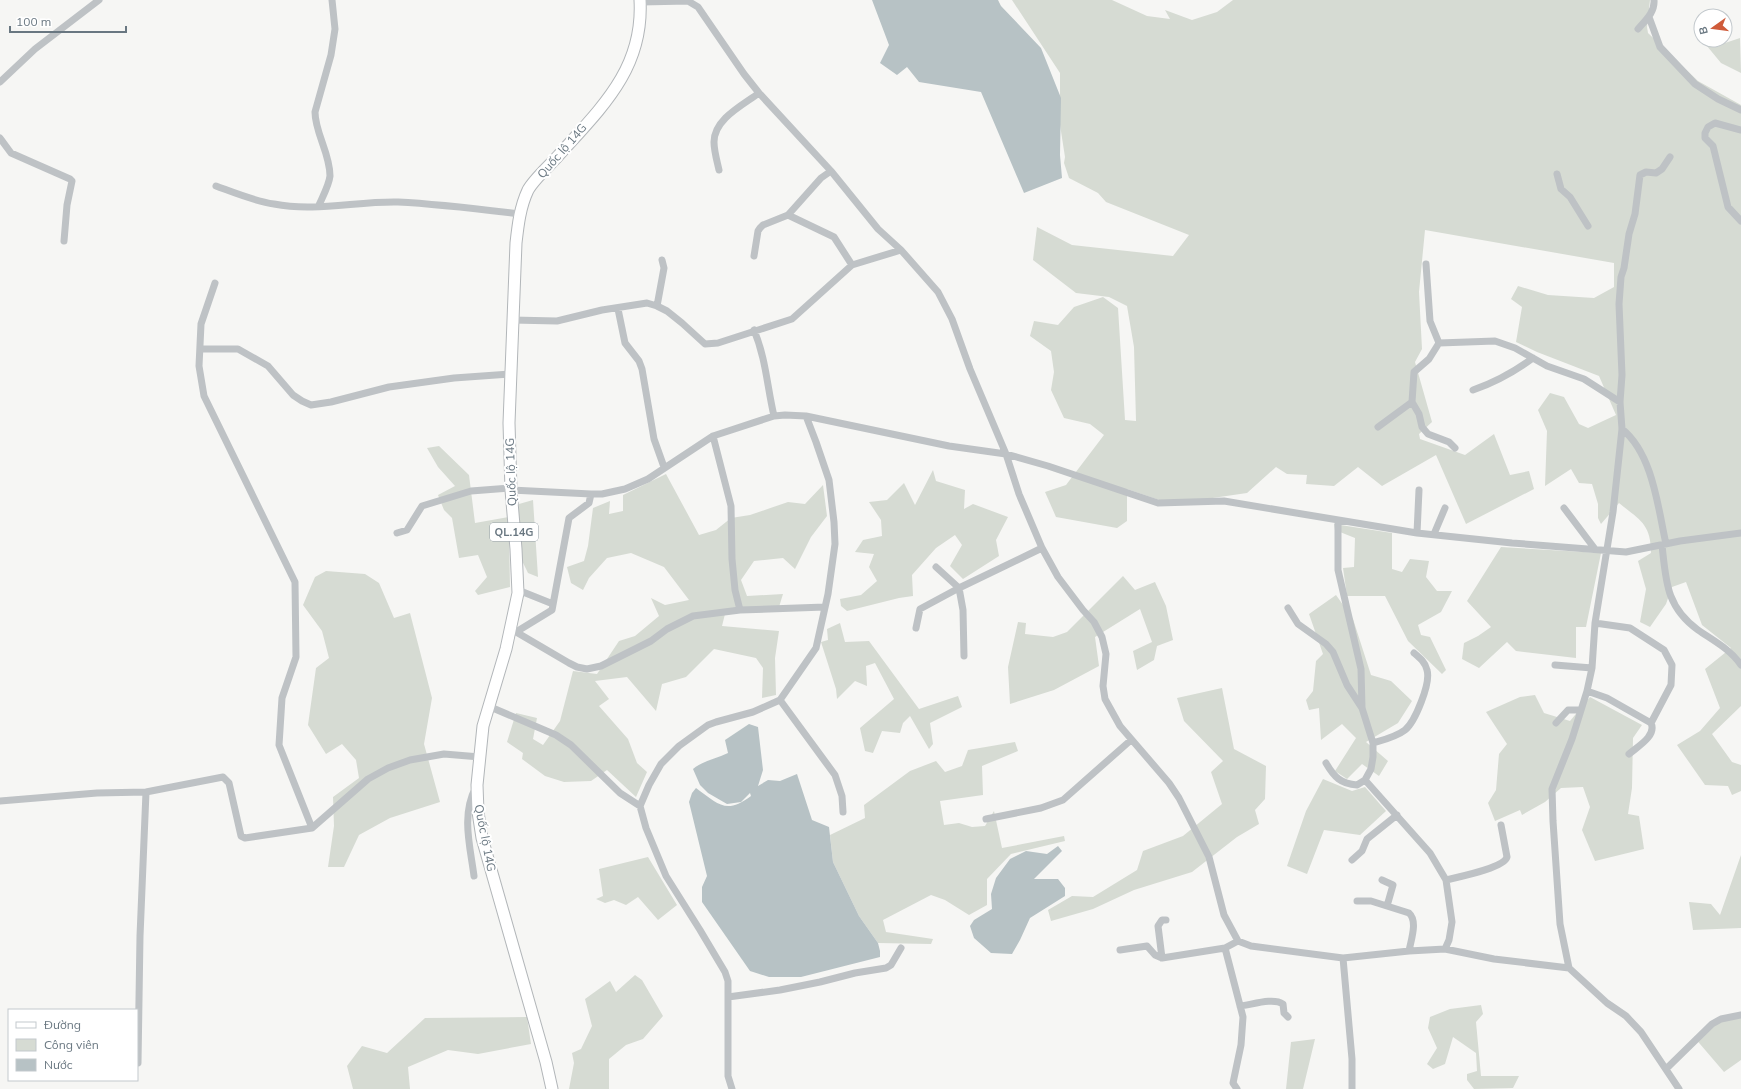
<svg xmlns="http://www.w3.org/2000/svg" width="1741" height="1089" font-family="Mulish,sans-serif">
<style>
.green{fill:#d6dbd3}
.water{fill:#b7c2c5}
.lines{fill:none;stroke-linecap:round;stroke-linejoin:round}
.primary-casing{stroke:#b2b6b9;stroke-width:13}
.minor{stroke:#bec2c5;stroke-width:7}
.primary{stroke:#fff;stroke-width:11}
.labels{text-anchor:middle;stroke-width:4;stroke-linejoin:round;paint-order:stroke}
.shield{fill:#fff;stroke:#96a0a7;stroke-width:1}
.shield-label{font-size:11px;font-weight:bold;fill:#697781}
.street-label{font-size:12px;fill:#697781;stroke:#fff}
</style>
<rect width="100%" height="100%" fill="#f6f6f4"/>
<!-- green -->
<path class="green" d="M 1012,0 L 1112,0 L 1147,16 L 1170,19 L 1165,10 L 1192,20 L 1217,12 L 1233,0 L 1650,0 L 1647,27 L 1648,33 L 1698,81 L 1741,105 L 1741,706 L 1712,734 L 1732,762 L 1741,765 L 1741,791 L 1732,795 L 1728,786 L 1705,785 L 1677,745 L 1700,731 L 1720,708 L 1705,669 L 1731,648 L 1702,625 L 1686,582 L 1672,587 L 1666,604 L 1650,627 L 1640,622 L 1646,589 L 1638,561 L 1651,553 C 1651,524 1640,520 1619,503 L 1601,524 L 1598,518 L 1598,504 L 1592,484 L 1579,483 L 1571,469 L 1545,486 L 1547,431 L 1538,410 L 1550,393 L 1564,397 L 1579,424 L 1588,428 L 1616,415 L 1599,376 L 1537,352 L 1516,342 L 1522,307 L 1511,299 L 1518,286 L 1548,295 L 1594,298 L 1614,287 L 1614,263 L 1425,230 L 1419,292 L 1422,349 L 1415,362 L 1432,422 L 1419,434 L 1420,439 L 1465,455 L 1494,434 L 1510,475 L 1529,471 L 1534,489 L 1466,524 L 1436,455 L 1382,486 L 1358,467 L 1334,486 L 1306,484 L 1307,475 L 1287,474 L 1276,467 L 1247,493 L 1171,504 L 1127,489 L 1127,521 L 1117,528 L 1056,517 L 1045,492 L 1066,485 L 1104,435 L 1090,424 L 1064,418 L 1051,390 L 1054,372 L 1051,351 L 1030,336 L 1034,321 L 1058,325 L 1074,307 L 1103,297 L 1118,308 L 1125,420 L 1136,421 L 1134,347 L 1127,306 L 1109,297 L 1076,293 L 1033,260 L 1037,227 L 1072,245 L 1173,256 L 1189,235 L 1106,202 L 1098,193 L 1069,178 L 1064,163 L 1065,157 L 1060,125 L 1060,73 Z
M 1740,38 L 1741,73 L 1721,63 L 1702,40 L 1724,40 L 1725,43 Z
M 439,446 L 469,475 L 475,523 L 519,515 L 519,504 L 533,500 L 538,577 L 528,573 L 509,534 L 510,587 L 478,595 L 475,591 L 487,577 L 478,555 L 459,558 L 452,518 L 444,510 L 438,495 L 455,486 L 438,467 L 427,448 Z
M 933,470 L 936,481 L 965,490 L 964,509 L 973,504 L 1008,517 L 996,540 L 999,556 L 963,579 L 950,566 L 962,545 L 955,535 L 936,548 L 912,575 L 913,596 L 899,598 L 847,611 L 841,606 L 840,599 L 861,595 L 877,581 L 869,567 L 874,554 L 855,552 L 863,540 L 882,536 L 881,520 L 869,502 L 887,500 L 904,483 L 915,505 Z
M 666,474 L 699,535 L 716,530 L 731,518 L 750,515 L 788,502 L 805,504 L 823,485 L 827,516 L 811,537 L 795,569 L 783,558 L 754,561 L 741,580 L 747,596 L 783,594 L 779,607 L 726,610 L 722,626 L 779,631 L 775,658 L 776,695 L 762,698 L 763,668 L 756,658 L 714,649 L 686,677 L 662,684 L 656,711 L 627,677 L 595,681 L 609,699 L 599,706 L 628,739 L 637,763 L 647,772 L 636,797 L 607,770 L 591,781 L 564,782 L 545,776 L 522,759 L 523,753 L 507,742 L 516,713 L 537,718 L 533,739 L 543,745 L 560,721 L 573,671 L 597,674 L 619,641 L 635,636 L 659,616 L 651,598 L 665,605 L 689,600 L 664,567 L 631,553 L 607,558 L 589,578 L 583,590 L 571,583 L 567,567 L 584,561 L 588,546 L 593,508 L 610,501 L 609,514 L 623,511 L 623,495 Z
M 1334,524 L 1392,533 L 1392,569 L 1402,572 L 1410,559 L 1429,561 L 1426,577 L 1437,591 L 1452,591 L 1441,612 L 1418,625 L 1421,635 L 1430,637 L 1446,670 L 1442,674 L 1408,641 L 1385,596 L 1347,596 L 1343,568 L 1354,567 L 1355,538 L 1335,530 Z
M 1501,547 L 1601,553 L 1586,627 L 1576,627 L 1576,658 L 1516,651 L 1507,642 L 1479,668 L 1462,659 L 1464,643 L 1478,636 L 1491,627 L 1467,601 Z
M 326,571 L 365,574 L 379,583 L 394,618 L 410,613 L 432,698 L 424,744 L 440,802 L 390,818 L 359,835 L 344,867 L 328,867 L 334,826 L 333,797 L 359,778 L 356,760 L 342,744 L 326,754 L 308,725 L 316,668 L 329,658 L 322,631 L 303,605 L 315,577 Z
M 1123,576 L 1135,590 L 1155,582 L 1166,606 L 1173,640 L 1157,646 L 1154,660 L 1137,670 L 1133,651 L 1152,642 L 1140,609 L 1095,637 L 1099,666 L 1054,690 L 1010,704 L 1008,667 L 1018,622 L 1026,623 L 1025,634 L 1053,637 L 1067,632 Z
M 1336,595 L 1353,619 L 1371,675 L 1391,681 L 1412,701 L 1398,723 L 1366,742 L 1388,761 L 1379,776 L 1362,764 L 1347,779 L 1335,771 L 1356,738 L 1342,724 L 1321,740 L 1319,708 L 1309,710 L 1306,700 L 1313,691 L 1316,661 L 1323,654 L 1309,614 Z
M 840,623 L 845,642 L 869,641 L 919,709 L 958,696 L 962,707 L 930,723 L 933,744 L 929,749 L 910,716 L 903,723 L 900,733 L 882,731 L 873,753 L 865,751 L 860,728 L 894,699 L 875,663 L 866,666 L 867,686 L 855,681 L 837,699 L 836,689 L 821,642 L 828,640 L 827,629 Z
M 1222,688 L 1234,749 L 1266,766 L 1265,799 L 1255,810 L 1259,824 L 1237,837 L 1192,872 L 1134,890 L 1093,909 L 1051,921 L 1048,910 L 1072,896 L 1093,897 L 1137,870 L 1143,851 L 1183,836 L 1222,804 L 1211,772 L 1223,761 L 1184,721 L 1177,698 Z
M 1535,695 L 1544,713 L 1570,721 L 1590,697 L 1642,725 L 1633,738 L 1632,788 L 1628,814 L 1639,816 L 1644,849 L 1595,861 L 1582,830 L 1590,807 L 1583,787 L 1561,788 L 1545,802 L 1522,815 L 1520,810 L 1495,821 L 1488,803 L 1496,790 L 1499,754 L 1507,744 L 1486,712 L 1520,697 Z
M 1015,742 L 1018,751 L 982,766 L 983,795 L 940,801 L 944,825 L 959,823 L 972,827 L 985,826 L 994,811 L 1002,848 L 1064,836 L 1065,841 L 1011,854 L 987,879 L 987,905 L 969,915 L 945,900 L 931,895 L 883,920 L 886,932 L 933,939 L 931,944 L 878,943 L 859,916 L 833,862 L 830,835 L 865,818 L 864,805 L 910,771 L 936,761 L 945,772 L 962,766 L 968,750 Z
M 1323,779 L 1352,791 L 1365,787 L 1386,811 L 1360,835 L 1324,830 L 1307,874 L 1287,866 L 1306,811 Z
M 1741,855 L 1741,928 L 1693,930 L 1689,902 L 1711,904 L 1720,915 Z
M 648,857 L 677,905 L 658,920 L 638,897 L 626,905 L 614,900 L 605,903 L 596,899 L 603,896 L 599,869 Z
M 635,975 L 642,980 L 663,1016 L 643,1039 L 626,1045 L 609,1059 L 609,1089 L 569,1089 L 574,1063 L 572,1053 L 581,1049 L 592,1026 L 585,999 L 610,981 L 616,992 Z
M 1481,1005 L 1483,1014 L 1476,1022 L 1481,1076 L 1519,1076 L 1513,1088 L 1474,1089 L 1467,1080 L 1467,1074 L 1477,1071 L 1476,1053 L 1453,1037 L 1445,1064 L 1433,1069 L 1427,1064 L 1437,1048 L 1428,1028 L 1430,1017 L 1450,1009 Z
M 527,1017 L 531,1044 L 478,1054 L 448,1050 L 408,1067 L 410,1089 L 353,1089 L 347,1066 L 362,1046 L 387,1053 L 425,1018 Z
M 1741,1018 L 1741,1060 L 1724,1072 L 1694,1037 L 1722,1019 Z
M 1315,1039 L 1303,1089 L 1286,1089 L 1291,1042 Z"/>
<!-- water -->
<path class="water" d="M 872,0 L 998,0 L 1001,6 L 1041,48 L 1061,98 L 1060,155 L 1062,178 L 1024,193 L 981,92 L 919,82 L 907,67 L 897,75 L 880,63 L 889,45 Z
M 749,724 L 758,727 L 763,770 L 758,786 L 768,780 L 780,781 L 797,774 L 812,820 L 829,827 L 833,862 L 859,916 L 878,943 L 880,951 L 880,957 L 801,977 L 769,977 L 750,971 L 702,902 L 702,887 L 707,876 L 689,802 L 692,793 L 696,788 C 718,804 726,815 751,796 L 750,793 L 741,802 L 727,804 L 708,793 L 700,785 L 693,769 C 704,760 716,759 728,753 L 725,740 Z
M 1058,846 L 1062,851 L 1034,879 L 1058,879 L 1065,888 L 1065,896 L 1030,918 L 1020,940 L 1012,954 L 991,953 L 974,938 L 970,926 L 974,920 L 992,909 L 991,894 L 996,878 L 1010,859 L 1026,851 L 1047,854 Z"/>
<g class="lines">
<defs>
<path id="primary" d="M 552,1089 L 546,1062 L 482,838 L 478,812 L 477,785 L 483,726 L 506,649 L 518,593 L 516,549 L 511,490 L 509,423 L 516,243 C 518,225 520,207 528,190 C 534,179 550,165 558,156 C 601,108 644,69 640,0"/>
</defs>
<!-- primary casing -->
<use href="#primary" class="primary-casing"/>
<!-- minor -->
<path class="minor" d="M 641,2 L 688,1 L 698,7 L 744,74 L 759,93 L 831,171 L 878,229 L 901,250 L 938,292 L 952,319 L 970,369 L 1006,454 L 1019,494 L 1042,548 L 1058,577 L 1083,610 L 1094,622 L 1102,637 L 1106,654 L 1103,686 L 1105,699 L 1120,726 L 1169,783 L 1179,798 L 1209,857 L 1224,915 L 1238,941 L 1251,946 L 1343,958 L 1352,1059 L 1352,1089
M 1649,17 L 1660,47 L 1695,84 L 1718,99 L 1741,110
M 1638,29 C 1646,20 1655,12 1654,0
M 0,82 L 35,49 L 99,0
M 1741,130 L 1715,123 L 1708,127 L 1705,133 L 1705,138 L 1713,146 L 1728,207 L 1741,221
M 0,138 L 11,153 L 70,179 L 72,181 L 67,205 L 64,241
M 1670,157 L 1662,169 L 1656,173 L 1646,172 L 1640,175 L 1635,214 L 1629,234 L 1624,268 L 1621,277 L 1619,304 L 1622,375 L 1620,402 L 1622,429 L 1613,512 L 1595,623 L 1592,668 L 1587,691 L 1572,739 L 1552,789 L 1553,821 L 1560,924 L 1569,968 L 1607,1003 L 1626,1016 L 1641,1032 L 1679,1089
M 719,170 C 717,161 714,151 714,142 C 714,119 743,105 759,93
M 1557,174 L 1561,189 L 1570,197 L 1588,226
M 216,186 C 235,193 254,201 274,204 C 315,212 357,201 398,202 C 439,204 479,209 520,214
M 319,205 C 323,196 329,185 330,176 C 330,153 315,133 315,112 L 331,55 L 335,29 L 332,0
M 788,215 L 834,237 L 852,265
M 754,256 L 758,231 L 760,228 L 763,225 L 788,215 L 821,178 L 831,171
M 1426,264 L 1430,321 L 1439,343 L 1495,341 L 1515,348 L 1547,366 L 1584,379 L 1620,402
M 215,283 L 201,324 L 199,366 L 204,396 L 295,582 L 296,657 L 282,698 L 279,745 L 312,828
M 657,306 L 664,268 L 662,260
M 618,309 L 625,343 L 639,361 L 642,369 L 654,439 L 664,467
M 512,320 L 557,321 L 602,310 L 647,303 L 657,306 L 667,311 L 682,323 L 705,344 L 718,343 L 792,319 L 852,265 L 901,250
M 754,330 C 766,359 767,386 774,416
M 200,349 L 238,349 L 268,366 L 293,395 L 302,401 L 311,405 L 331,402 L 389,387 L 454,378 L 511,374
M 1473,390 C 1496,382 1514,372 1533,358
M 1412,402 L 1419,414 L 1422,427 L 1428,434 L 1449,442 L 1455,448
M 1378,427 L 1412,402 L 1414,372 L 1429,359 L 1439,343
M 1622,429 C 1653,454 1658,508 1666,544
M 511,490 L 591,494 L 602,494 L 625,489 L 648,479 L 713,436 L 774,416 L 785,415 L 806,416 L 949,446 L 1006,454 L 1048,466 L 1158,503 L 1224,501 L 1417,533 L 1512,543 L 1626,552 L 1680,541 L 1741,533
M 1564,508 L 1595,549
M 397,533 L 407,530 L 422,506 L 471,491 L 511,488
M 1417,533 L 1419,490
M 1434,534 L 1445,508
M 1662,545 C 1666,581 1666,607 1698,630 C 1714,641 1730,649 1741,665
M 936,567 L 959,588 L 963,610 L 964,656
M 518,590 L 553,604
M 1288,608 L 1298,624 L 1326,644 L 1333,652 L 1347,685 L 1362,708
M 740,610 L 825,607
M 1595,623 L 1630,628 L 1664,650 L 1672,665 L 1671,685 L 1651,723 C 1657,736 1637,747 1629,754
M 916,628 L 920,609 L 959,588 L 1042,548
M 511,629 L 569,663 L 577,667 L 587,669 L 601,666 L 651,641 L 667,629 L 693,616 L 740,610 L 735,590 L 732,559 L 731,506 L 713,436
M 516,632 L 552,610 L 569,518 L 589,503 L 591,494
M 1555,665 L 1592,668
M 1587,691 L 1607,698 L 1651,723
M 780,700 L 835,775 L 842,796 L 843,812
M 488,706 L 556,735 L 571,745 L 620,793 L 640,806
M 1556,723 L 1568,710 L 1581,710
M 1373,743 C 1383,740 1396,737 1405,730 C 1415,722 1431,683 1427,670 C 1425,662 1420,658 1414,653
M 1326,763 C 1334,777 1341,784 1357,785 L 1365,780 L 1371,769 L 1373,757 L 1373,743 L 1362,708 L 1361,669 L 1338,570 L 1338,520
M 1365,780 L 1430,853 L 1446,880 L 1452,922 L 1449,940 L 1445,949
M 0,801 L 97,793 L 146,792 L 223,777 L 229,783 L 241,836 L 245,838 L 312,828 L 368,779 L 388,768 L 410,760 L 444,754 L 480,757
M 986,819 L 1041,808 L 1063,800 L 1131,740
M 1352,860 L 1362,851 L 1367,839 L 1397,815
M 474,876 C 470,845 461,815 476,787
M 1382,880 L 1393,885 L 1387,906
M 1446,880 C 1458,877 1504,868 1507,857 L 1501,825
M 1357,901 L 1371,901 L 1409,913 C 1418,921 1411,940 1409,951
M 1225,948 L 1243,1017 L 1241,1045 L 1233,1083 L 1237,1089
M 1120,950 L 1147,946 L 1155,955 L 1162,958 L 1225,948 L 1238,941
M 1162,958 L 1158,926 L 1162,920 L 1166,920
M 1343,958 L 1409,951 L 1445,949 L 1494,959 L 1569,968
M 728,997 L 780,990 L 820,982 L 855,973 L 886,968 L 891,965 L 901,948
M 1240,1006 C 1251,1005 1273,997 1283,1004 L 1284,1013 L 1288,1017
M 138,1063 L 140,936 L 146,792
M 1666,1069 L 1712,1024 L 1721,1019 L 1741,1015
M 732,1089 L 728,1076 L 728,981 L 725,972 L 700,930 L 666,876 L 646,828 L 640,806 L 649,785 L 661,764 L 679,746 L 708,725 L 716,722 L 753,712 L 780,700 L 816,648 L 828,594 L 835,544 L 834,522 L 829,480 L 816,442 L 806,416"/>
<!-- primary -->
<use href="#primary" class="primary"/>
</g>
<g class="labels">
<!-- shield labels -->
<rect class="shield" x="490" y="523" width="48" height="18" rx="3"/>
<g class="shield-label">
<text x="514" y="536">QL.14G</text>
</g>
<!-- street labels -->
<g class="street-label">
<text transform="translate(562 151) rotate(-49)" y="4">Quốc lộ 14G</text>
<text transform="translate(511 472) rotate(-92)" y="4">Quốc lộ 14G</text>
<text transform="translate(485 838) rotate(79)" y="4">Quốc lộ 14G</text>
</g>
</g>
<!-- legend -->
<rect x="8" y="1009" width="130" height="72" fill="#ffffff" stroke="#c3c9cd"/>
<rect x="16" y="1022" width="20" height="6" fill="#ffffff" stroke="#c3c9cd"/>
<text x="44" y="1029" font-size="12" fill="#697781">Đường</text>
<rect x="16" y="1039" width="20" height="12" fill="#d6dbd3" stroke="#c3c9cd"/>
<text x="44" y="1049" font-size="12" fill="#697781">Công viên</text>
<rect x="16" y="1059" width="20" height="12" fill="#b7c2c5" stroke="#c3c9cd"/>
<text x="44" y="1069" font-size="12" fill="#697781">Nước</text>
<!-- north arrow -->
<g transform="translate(1713 28) rotate(256)"><circle r="19" fill="#ffffff" stroke="#c3c9cd"/>
<path d="M0-3L7 15L0 10L-7 15Z" fill="#cf5b3a"/>
<text y="-6" font-size="11" font-weight="bold" text-anchor="middle" fill="#697781">B</text>
</g>
<!-- scale -->
<path d="M10 26v6h116v-6" fill="none" stroke="#697781" stroke-width="2"/>
<text x="16" y="26" font-size="12" fill="#697781" stroke="#ffffff" stroke-width="3" paint-order="stroke">100 m</text>
</svg>
